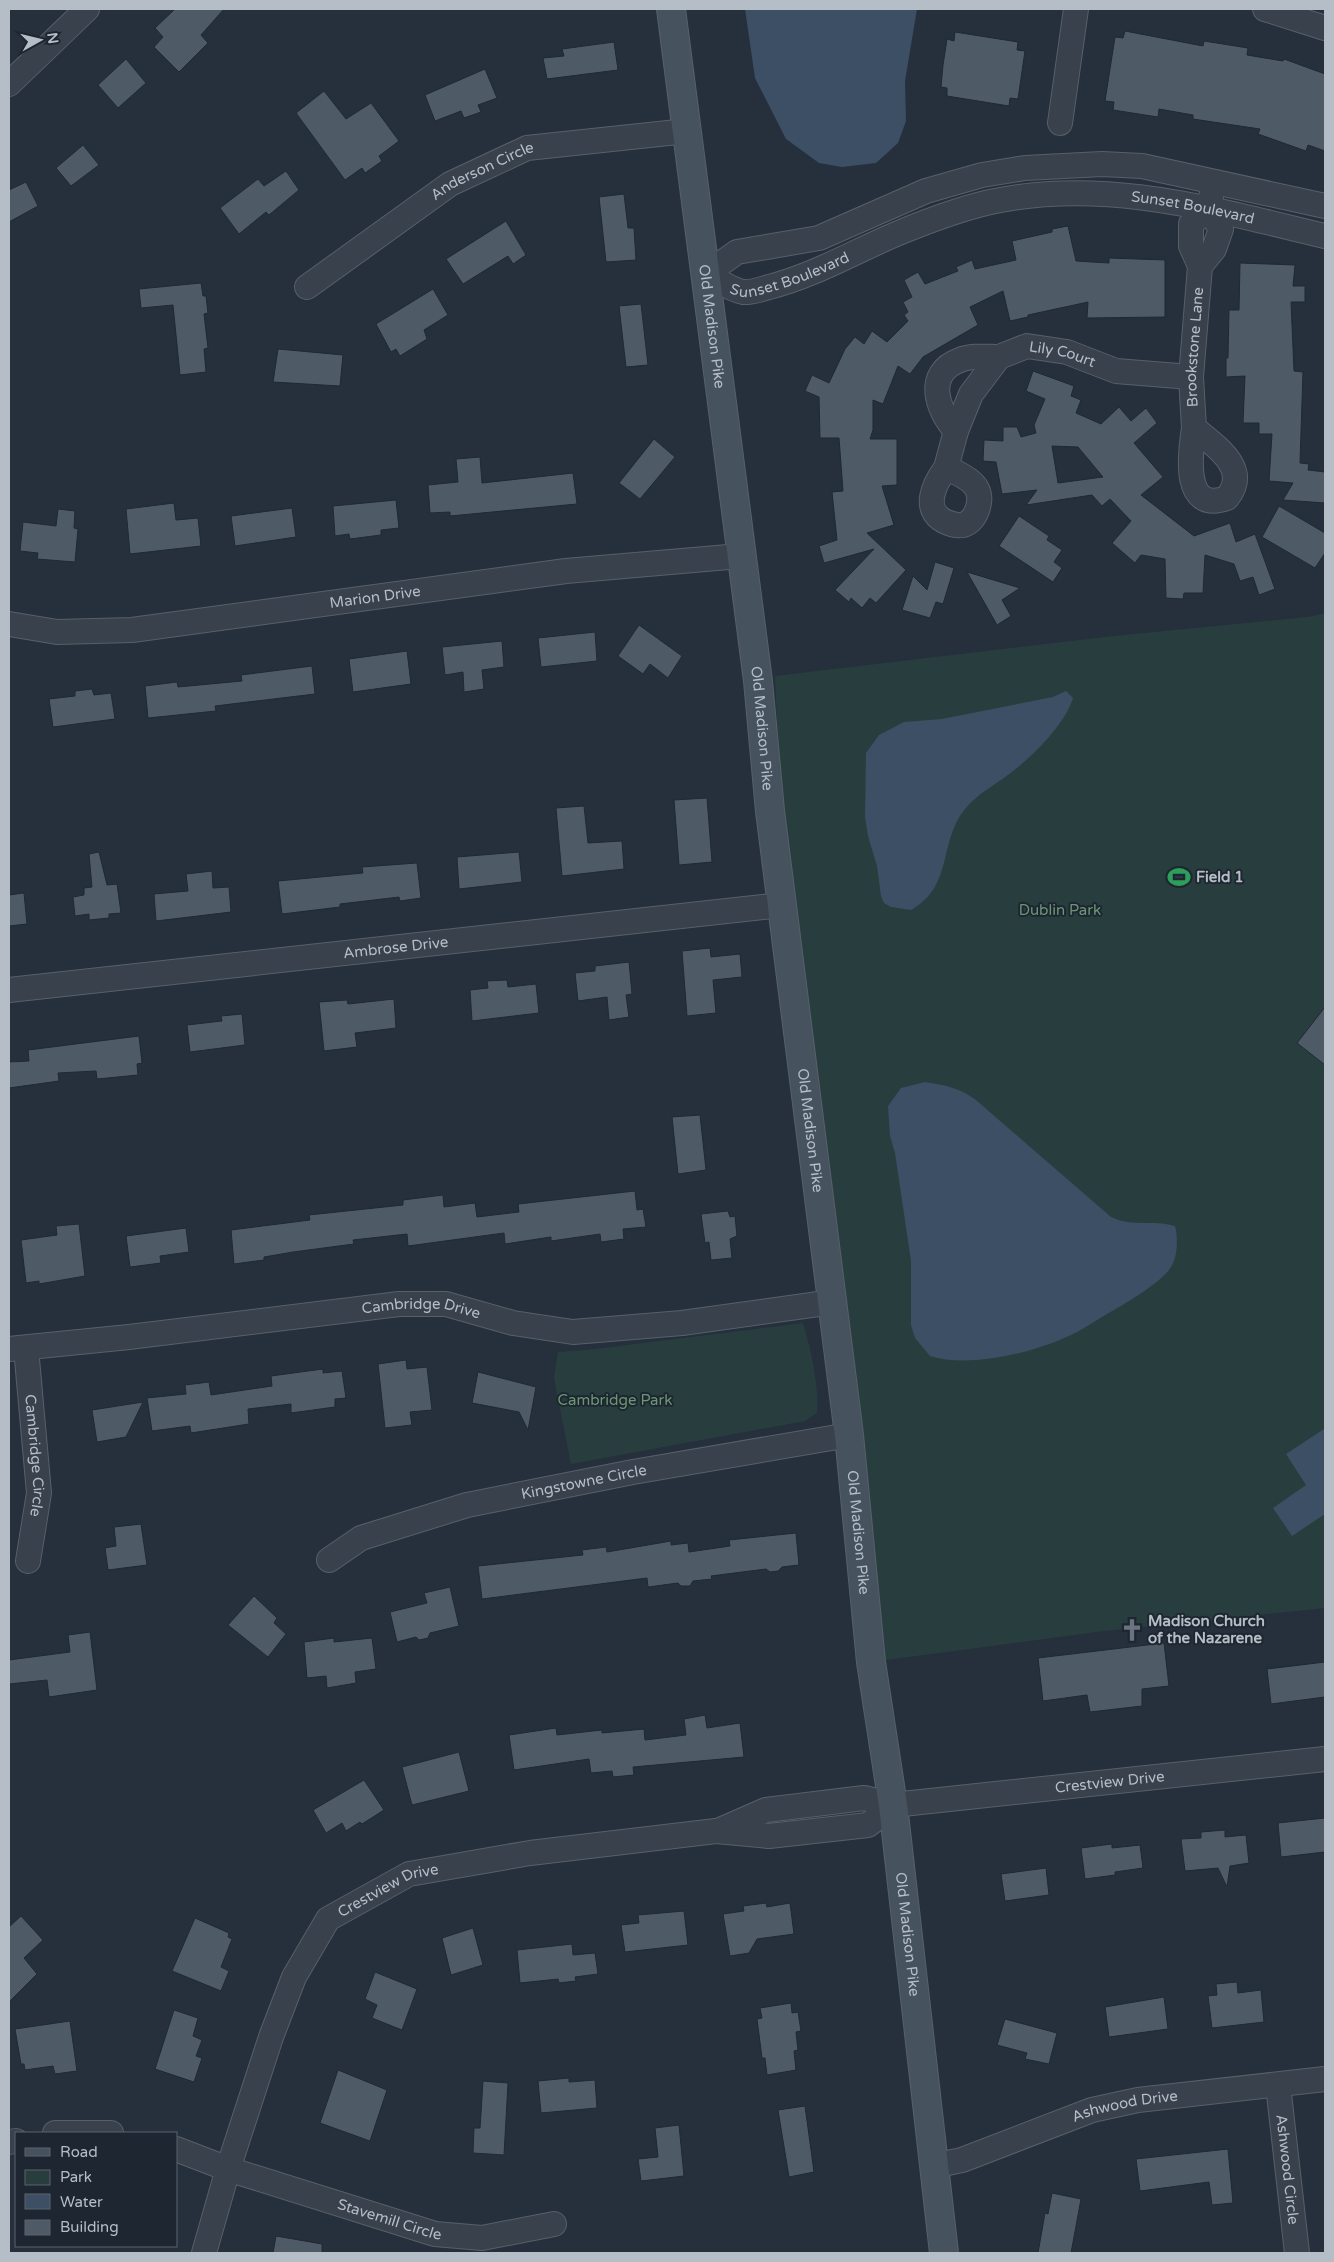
<svg xmlns="http://www.w3.org/2000/svg" width="1334" height="2262" font-family="'Varela Round',sans-serif">
<style>
.green{fill:#283e3e}
.water{fill:#3c4f64}
.building{fill:#4e5b67;stroke:#202933;fill-rule:evenodd}
.lines{fill:none;stroke-linecap:round;stroke-linejoin:round}
.street-casing{stroke:#57606a;stroke-width:26}
.secondary-casing{stroke:#57606a;stroke-width:30}
.street{stroke:#39424c;stroke-width:24}
.secondary{stroke:#47525f;stroke-width:28}
.labels{text-anchor:middle;stroke-width:4;stroke-linejoin:round;paint-order:stroke}
.street-label{font-size:15px;fill:#b5bdc7;stroke:#1e2731}
.poi-label{font-size:15px;font-weight:bold;fill:#b5bdc7;stroke:#1e2731;text-anchor:start}
.park-label{font-size:15px;fill:#6d9774;stroke:#1e2731}
</style>
<rect width="100%" height="100%" fill="#25303c"/>
<!-- green -->
<path class="green" d="M 1325,613 L 1325,1608 L 1096,1632 L 878,1661 L 781,815 L 775,676 L 1114,636 L 1308,617 Z
M 803,1323 C 811,1351 819,1383 817,1413 L 805,1421 L 571,1464 L 554,1378 L 558,1352 L 587,1350 Z"/>
<!-- water -->
<path class="water" d="M 745,9 L 917,9 L 905,81 L 906,121 L 898,143 L 876,163 L 842,167 L 819,163 L 786,139 L 755,78 Z
M 1066,691 L 1073,698 C 1065,724 1034,755 1013,771 C 997,784 978,793 965,809 C 938,842 954,886 911,910 L 891,907 L 884,903 L 881,896 L 877,866 L 868,836 L 865,817 L 866,753 L 879,735 L 904,722 L 942,719 L 1053,697 Z
M 925,1082 C 945,1085 960,1088 976,1100 L 1111,1217 C 1134,1228 1152,1219 1175,1226 C 1178,1237 1178,1256 1171,1267 C 1162,1282 1129,1301 1114,1310 C 1097,1319 1082,1331 1064,1338 C 1029,1354 966,1368 930,1356 L 915,1338 L 911,1325 L 911,1261 L 895,1153 L 890,1136 L 888,1106 L 901,1088 Z
M 1324,1429 L 1325,1514 L 1292,1536 L 1273,1508 L 1306,1485 L 1286,1454 Z"/>
<!-- building -->
<path class="building" d="M 175,9 L 224,9 L 201,35 L 208,43 L 179,72 L 154,47 L 163,37 L 155,28 Z
M 1125,31 L 1203,46 L 1204,41 L 1248,48 L 1247,55 L 1283,61 L 1284,59 L 1325,74 L 1325,151 L 1308,145 L 1306,151 L 1258,134 L 1260,129 L 1193,119 L 1193,115 L 1159,109 L 1158,117 L 1113,110 L 1114,102 L 1105,101 L 1115,37 L 1123,38 Z
M 955,32 L 1018,42 L 1017,50 L 1025,51 L 1018,99 L 1010,98 L 1009,106 L 947,96 L 947,88 L 941,87 L 943,65 L 947,39 L 954,41 Z
M 614,42 L 618,70 L 547,79 L 543,58 L 564,56 L 562,49 Z
M 126,59 L 146,83 L 118,108 L 98,85 Z
M 485,69 L 497,98 L 478,105 L 481,112 L 464,118 L 461,111 L 435,121 L 425,95 Z
M 324,91 L 346,119 L 371,103 L 399,141 L 379,156 L 382,161 L 365,173 L 362,168 L 345,180 L 296,113 Z
M 83,145 L 99,165 L 71,186 L 56,168 Z
M 286,171 L 299,190 L 269,215 L 266,212 L 239,234 L 220,208 L 258,179 L 264,186 Z
M 26,182 L 38,206 L 9,222 L 9,190 Z
M 624,194 L 628,228 L 634,228 L 636,260 L 606,262 L 599,197 Z
M 506,221 L 526,255 L 513,264 L 508,256 L 463,284 L 446,259 Z
M 1068,226 L 1076,261 L 1109,263 L 1109,258 L 1165,260 L 1165,317 L 1087,318 L 1088,302 L 1028,315 L 1028,317 L 1010,321 L 1003,291 L 970,307 L 978,325 L 923,357 L 910,374 L 898,366 L 883,404 L 873,400 L 873,430 L 870,439 L 897,439 L 897,485 L 882,486 L 894,525 L 867,533 L 906,570 L 876,603 L 870,598 L 862,608 L 851,598 L 849,602 L 835,590 L 874,549 L 824,563 L 819,546 L 837,540 L 832,492 L 843,491 L 839,438 L 820,438 L 819,397 L 805,391 L 812,375 L 829,383 L 845,349 L 855,337 L 864,344 L 872,331 L 887,342 L 908,321 L 904,315 L 908,312 L 903,302 L 912,297 L 904,280 L 918,272 L 925,284 L 958,271 L 956,267 L 972,260 L 975,269 L 1016,260 L 1012,241 L 1052,232 L 1052,229 Z
M 1240,263 L 1295,265 L 1293,286 L 1305,286 L 1305,302 L 1291,302 L 1294,371 L 1303,372 L 1300,463 L 1309,464 L 1308,470 L 1325,472 L 1325,503 L 1283,500 L 1293,483 L 1269,481 L 1272,434 L 1259,434 L 1259,423 L 1243,423 L 1245,376 L 1226,377 L 1226,358 L 1228,358 L 1229,310 L 1239,310 Z
M 201,283 L 203,296 L 206,296 L 208,313 L 204,314 L 208,348 L 204,349 L 206,372 L 180,375 L 173,305 L 141,308 L 139,289 Z
M 433,289 L 448,315 L 424,330 L 427,339 L 400,356 L 396,349 L 391,352 L 376,324 Z
M 641,304 L 648,365 L 626,367 L 619,306 Z
M 278,349 L 343,355 L 340,386 L 273,382 Z
M 1033,371 L 1074,386 L 1071,396 L 1081,400 L 1076,413 L 1101,424 L 1119,407 L 1131,421 L 1146,408 L 1157,423 L 1134,443 L 1163,477 L 1141,495 L 1194,536 L 1230,523 L 1236,542 L 1255,534 L 1275,589 L 1259,595 L 1253,577 L 1240,581 L 1234,564 L 1205,555 L 1203,593 L 1184,593 L 1183,599 L 1166,598 L 1165,559 L 1141,555 L 1135,563 L 1112,543 L 1131,521 L 1110,499 L 1102,506 L 1092,495 L 1026,505 L 1037,490 L 1002,494 L 996,462 L 983,461 L 984,440 L 1003,441 L 1003,427 L 1017,427 L 1021,437 L 1036,433 L 1034,425 L 1045,399 L 1026,391 ZM 1052,446 L 1078,447 L 1103,477 L 1058,483 Z
M 654,439 L 675,457 L 640,499 L 619,483 Z
M 480,457 L 482,483 L 573,473 L 577,504 L 450,516 L 450,512 L 430,513 L 428,485 L 458,482 L 456,459 Z
M 396,500 L 399,528 L 381,530 L 381,535 L 350,539 L 349,534 L 335,536 L 333,506 Z
M 174,503 L 176,520 L 198,518 L 201,546 L 130,554 L 126,509 Z
M 1279,506 L 1325,533 L 1325,553 L 1315,568 L 1262,537 Z
M 292,508 L 296,537 L 235,546 L 231,516 Z
M 58,509 L 75,511 L 74,528 L 78,529 L 75,562 L 37,559 L 38,553 L 20,551 L 23,522 L 56,526 Z
M 1019,516 L 1049,536 L 1047,540 L 1062,550 L 1054,562 L 1062,568 L 1053,582 L 999,546 Z
M 935,562 L 954,568 L 943,604 L 936,602 L 930,618 L 902,610 L 913,576 L 927,590 Z
M 967,572 L 1020,588 L 1002,600 L 1011,616 L 997,625 Z
M 639,625 L 682,656 L 668,678 L 650,664 L 643,674 L 618,656 Z
M 595,632 L 597,661 L 541,667 L 538,638 Z
M 502,641 L 504,667 L 482,670 L 484,689 L 464,692 L 463,672 L 445,675 L 442,647 Z
M 407,651 L 411,684 L 353,692 L 349,659 Z
M 312,666 L 315,694 L 215,706 L 216,711 L 148,718 L 145,686 L 177,682 L 178,687 L 242,681 L 241,675 Z
M 92,689 L 94,695 L 111,693 L 115,719 L 53,727 L 49,699 L 75,696 L 75,691 Z
M 707,798 L 712,862 L 679,865 L 674,800 Z
M 584,806 L 588,843 L 622,841 L 624,869 L 562,876 L 556,808 Z
M 99,852 L 107,885 L 117,884 L 121,913 L 109,914 L 109,918 L 89,920 L 89,914 L 75,916 L 73,897 L 84,895 L 84,888 L 92,887 L 89,854 Z
M 519,852 L 522,882 L 459,889 L 457,857 Z
M 417,863 L 421,898 L 400,901 L 399,897 L 340,904 L 340,907 L 282,914 L 278,881 L 363,873 L 362,867 Z
M 212,871 L 213,888 L 229,887 L 231,912 L 156,921 L 154,894 L 188,891 L 186,874 Z
M 24,893 L 27,924 L 9,926 L 9,895 Z
M 710,948 L 711,957 L 740,954 L 742,977 L 713,980 L 716,1013 L 687,1016 L 682,951 Z
M 629,962 L 632,994 L 626,995 L 629,1017 L 609,1020 L 607,997 L 578,1001 L 575,973 L 595,971 L 595,966 Z
M 507,980 L 508,987 L 536,984 L 539,1013 L 472,1021 L 470,990 L 488,988 L 487,981 Z
M 394,999 L 396,1028 L 355,1033 L 357,1047 L 324,1051 L 319,1002 L 347,1000 L 348,1004 Z
M 1325,1007 L 1325,1065 L 1297,1043 Z
M 242,1014 L 245,1045 L 190,1052 L 187,1025 L 222,1021 L 221,1016 Z
M 139,1036 L 142,1063 L 137,1064 L 138,1075 L 97,1079 L 96,1071 L 58,1073 L 59,1081 L 9,1088 L 9,1062 L 29,1061 L 28,1050 Z
M 700,1115 L 706,1170 L 678,1174 L 672,1117 Z
M 635,1191 L 637,1210 L 643,1209 L 646,1227 L 623,1229 L 624,1239 L 601,1242 L 600,1234 L 551,1241 L 551,1237 L 505,1244 L 504,1233 L 408,1246 L 407,1234 L 353,1240 L 354,1244 L 293,1252 L 264,1257 L 264,1260 L 234,1264 L 231,1230 L 310,1220 L 309,1215 L 403,1205 L 403,1200 L 443,1195 L 444,1207 L 475,1203 L 477,1217 L 519,1212 L 518,1204 Z
M 728,1211 L 730,1217 L 735,1216 L 737,1236 L 730,1239 L 732,1258 L 711,1260 L 709,1242 L 705,1243 L 701,1214 Z
M 79,1224 L 85,1276 L 39,1284 L 39,1281 L 26,1283 L 21,1240 L 57,1235 L 56,1226 Z
M 186,1228 L 189,1252 L 160,1256 L 161,1263 L 130,1267 L 126,1236 Z
M 406,1360 L 407,1369 L 427,1367 L 432,1410 L 410,1412 L 412,1425 L 385,1428 L 378,1364 Z
M 323,1369 L 323,1373 L 342,1371 L 346,1398 L 335,1399 L 335,1407 L 291,1413 L 291,1404 L 248,1409 L 249,1424 L 191,1433 L 190,1426 L 152,1431 L 147,1398 L 186,1394 L 185,1385 L 209,1382 L 211,1395 L 272,1386 L 271,1376 Z
M 478,1372 L 536,1387 L 528,1430 L 519,1412 L 472,1403 Z
M 143,1402 L 126,1437 L 97,1442 L 92,1410 Z
M 141,1524 L 147,1565 L 108,1570 L 105,1548 L 116,1546 L 114,1527 Z
M 796,1533 L 799,1565 L 782,1567 L 778,1571 L 770,1572 L 766,1569 L 711,1576 L 712,1579 L 693,1581 L 690,1586 L 681,1586 L 678,1583 L 648,1587 L 647,1578 L 482,1599 L 478,1566 L 583,1555 L 582,1550 L 606,1547 L 607,1552 L 671,1541 L 671,1545 L 688,1543 L 689,1552 L 730,1546 L 729,1540 Z
M 450,1587 L 459,1626 L 430,1633 L 428,1638 L 419,1640 L 416,1637 L 397,1642 L 390,1612 L 427,1603 L 424,1593 Z
M 254,1596 L 277,1618 L 274,1623 L 286,1634 L 268,1657 L 228,1625 Z
M 90,1632 L 97,1690 L 49,1697 L 47,1680 L 9,1684 L 9,1660 L 70,1652 L 68,1635 Z
M 334,1638 L 334,1642 L 372,1638 L 376,1669 L 355,1672 L 356,1683 L 327,1688 L 326,1676 L 307,1678 L 304,1642 Z
M 1164,1643 L 1169,1686 L 1142,1689 L 1142,1706 L 1090,1712 L 1087,1695 L 1043,1701 L 1038,1658 Z
M 1325,1662 L 1325,1697 L 1271,1704 L 1267,1669 Z
M 705,1715 L 707,1728 L 740,1723 L 744,1757 L 633,1767 L 634,1775 L 613,1777 L 612,1771 L 591,1773 L 589,1759 L 514,1770 L 509,1735 L 556,1728 L 557,1735 L 602,1730 L 602,1733 L 644,1729 L 645,1740 L 686,1735 L 684,1719 Z
M 459,1752 L 469,1791 L 412,1805 L 402,1767 Z
M 364,1780 L 384,1810 L 362,1824 L 360,1822 L 346,1831 L 342,1823 L 326,1833 L 313,1810 Z
M 1325,1818 L 1325,1852 L 1281,1857 L 1278,1823 Z
M 1225,1830 L 1225,1837 L 1246,1835 L 1249,1863 L 1230,1866 L 1227,1887 L 1218,1868 L 1185,1871 L 1181,1839 L 1201,1838 L 1201,1832 Z
M 1112,1844 L 1112,1848 L 1140,1845 L 1143,1868 L 1115,1872 L 1115,1875 L 1085,1879 L 1081,1848 Z
M 1046,1868 L 1049,1895 L 1005,1901 L 1001,1874 Z
M 766,1903 L 767,1907 L 790,1903 L 794,1934 L 757,1939 L 749,1953 L 730,1956 L 723,1914 L 744,1911 L 743,1906 Z
M 684,1911 L 688,1945 L 625,1952 L 621,1925 L 639,1923 L 638,1915 Z
M 21,1916 L 43,1940 L 24,1958 L 37,1974 L 9,2002 L 9,1927 Z
M 195,1918 L 229,1933 L 228,1937 L 232,1939 L 221,1967 L 229,1971 L 221,1991 L 172,1971 Z
M 473,1928 L 483,1965 L 451,1975 L 442,1938 Z
M 572,1944 L 573,1955 L 595,1953 L 598,1974 L 575,1977 L 576,1981 L 559,1983 L 558,1979 L 520,1983 L 517,1950 Z
M 375,1972 L 417,1989 L 402,2030 L 372,2018 L 377,2005 L 365,1999 Z
M 1237,1982 L 1238,1993 L 1261,1990 L 1264,2022 L 1212,2028 L 1208,1996 L 1217,1995 L 1216,1984 Z
M 1164,1997 L 1168,2029 L 1109,2037 L 1105,2007 Z
M 791,2003 L 792,2013 L 798,2012 L 801,2031 L 796,2032 L 798,2050 L 794,2051 L 796,2070 L 767,2075 L 765,2058 L 762,2058 L 757,2019 L 762,2018 L 760,2008 Z
M 174,2010 L 198,2018 L 193,2036 L 202,2040 L 196,2056 L 202,2058 L 194,2082 L 155,2069 Z
M 1005,2019 L 1057,2033 L 1049,2064 L 1025,2059 L 1027,2053 L 997,2045 Z
M 70,2021 L 77,2071 L 55,2074 L 53,2066 L 25,2070 L 24,2064 L 21,2064 L 15,2029 Z
M 338,2070 L 387,2090 L 370,2141 L 320,2123 Z
M 569,2078 L 569,2082 L 595,2080 L 597,2108 L 541,2113 L 538,2081 Z
M 483,2081 L 508,2083 L 504,2155 L 473,2153 L 474,2128 L 480,2128 Z
M 805,2106 L 814,2172 L 789,2177 L 778,2110 Z
M 679,2125 L 684,2176 L 641,2181 L 638,2159 L 658,2157 L 655,2128 Z
M 1228,2149 L 1233,2203 L 1212,2205 L 1209,2182 L 1140,2191 L 1136,2159 Z
M 1052,2193 L 1081,2199 L 1071,2253 L 1038,2253 L 1045,2213 L 1048,2214 Z
M 276,2236 L 322,2244 L 322,2253 L 273,2253 Z"/>
<g class="lines">
<defs>
<g id="street">
<path d="M 1265,9 L 1325,28"/>
<path d="M 9,84 L 87,9"/>
<path d="M 1060,123 L 1076,9"/>
<path id="s1" d="M 1325,206 L 1142,166 L 1102,164 L 1025,168 L 982,175 L 926,191 L 819,238 L 737,252 L 706,274 C 716,279 731,290 743,292 C 751,293 762,289 769,287 C 816,275 857,250 901,232 C 930,220 960,209 990,202 C 1104,177 1215,210 1325,236"/>
<path d="M 1208,209 L 1221,229 L 1214,249 L 1200,266 L 1191,246 L 1191,224 L 1208,209 L 1211,197"/>
<path id="s2" d="M 307,287 L 450,184 L 527,148 L 687,131"/>
<path d="M 1194,428 C 1215,446 1251,468 1227,498 C 1182,514 1190,454 1194,428 Z"/>
<path id="s3" d="M 1194,428 L 1191,377 L 1200,266"/>
<path d="M 956,431 C 937,410 924,373 960,360 C 972,355 987,357 999,357"/>
<path id="s4" d="M 946,468 L 956,431 L 971,394 L 999,357 L 1027,346 L 1067,352 L 1116,371 L 1191,377"/>
<path d="M 946,468 C 956,472 972,479 977,489 C 983,501 976,521 963,525 C 956,526 950,524 944,521 C 922,509 934,484 946,468 Z"/>
<path id="s5" d="M 9,624 L 57,632 L 132,630 L 566,571 L 740,556"/>
<path id="s6" d="M 9,990 L 781,905"/>
<path id="s7" d="M 26,1348 L 39,1493 L 28,1561"/>
<path id="s8" d="M 9,1349 L 129,1337 L 399,1304 L 446,1304 L 513,1323 L 573,1332 L 682,1323 L 833,1302"/>
<path id="s9" d="M 329,1560 L 361,1538 L 467,1505 L 633,1472 L 849,1435"/>
<path id="s10" d="M 718,1831 L 766,1810 L 864,1798 L 893,1805 L 1325,1759"/>
<path id="s11" d="M 1278,2085 L 1297,2253"/>
<path d="M 55,2133 L 111,2133"/>
<path d="M 9,2142 L 16,2141"/>
<path id="s12" d="M 176,2149 L 228,2169 L 435,2234 L 482,2238 L 554,2224"/>
<path id="s13" d="M 933,2166 L 962,2160 L 1092,2110 L 1138,2100 L 1325,2079"/>
<path id="s14" d="M 204,2253 L 228,2169 L 271,2037 L 294,1977 L 328,1919 L 409,1874 L 530,1853 L 716,1831 L 769,1836 L 868,1825 L 893,1805"/>
</g>
<g id="secondary">
<path id="s15" d="M 671,9 L 758,681 L 770,811 L 849,1435 L 871,1662 L 893,1805 L 944,2253"/>
</g>
</defs>
<!-- street casing -->
<use href="#street" class="street-casing"/>
<!-- secondary casing -->
<use href="#secondary" class="secondary-casing"/>
<!-- street -->
<use href="#street" class="street"/>
<!-- secondary -->
<use href="#secondary" class="secondary"/>
</g>
<!-- icons -->
<defs>
<symbol id="stadium-bare" viewBox="-9 -9 18 18"><path d="M0-5a6.5 5 0 1 0 0 10a6.5 5 0 1 0 0-10ZM-3.5-1.8h7v3.6h-7Z" fill="#2e9e5b" stroke="#1e2731" stroke-width="2.5" paint-order="stroke"/></symbol>
<symbol id="church-bare" viewBox="-9 -9 18 18"><path d="M-1.2-6h2.4v3.5h3.3v2.4h-3.3V6h-2.4V-.1h-3.3v-2.4h3.3Z" fill="#6b7280" stroke="#1e2731" stroke-width="2.5" paint-order="stroke"/></symbol>
</defs>
<g fill-rule="evenodd">
<use href="#stadium-bare" x="1163" y="861" width="32" height="32"/>
<use href="#church-bare" x="1116" y="1614" width="32" height="32"/>
</g>
<g class="labels">
<!-- street labels -->
<g class="street-label">
<text dy="5" stroke="none"><textPath href="#s2" startOffset="211">Anderson Circle</textPath></text>
<text dy="5" stroke="none"><textPath href="#s1" startOffset="1154">Sunset Boulevard</textPath></text>
<text dy="5" stroke="none"><textPath href="#s1" startOffset="735">Sunset Boulevard</textPath></text>
<text dy="5" stroke="none"><textPath href="#s15" startOffset="320">Old Madison Pike</textPath></text>
<text dy="5" stroke="none"><textPath href="#s3" startOffset="81">Brookstone Lane</textPath></text>
<text dy="5" stroke="none"><textPath href="#s4" startOffset="191">Lily Court</textPath></text>
<text dy="5" stroke="none"><textPath href="#s5" startOffset="369">Marion Drive</textPath></text>
<text dy="5" stroke="none"><textPath href="#s15" startOffset="725">Old Madison Pike</textPath></text>
<text dy="5" stroke="none"><textPath href="#s6" startOffset="389">Ambrose Drive</textPath></text>
<text dy="5" stroke="none"><textPath href="#s15" startOffset="1130">Old Madison Pike</textPath></text>
<text dy="5" stroke="none"><textPath href="#s8" startOffset="415">Cambridge Drive</textPath></text>
<text dy="5" stroke="none"><textPath href="#s7" startOffset="108">Cambridge Circle</textPath></text>
<text dy="5" stroke="none"><textPath href="#s9" startOffset="269">Kingstowne Circle</textPath></text>
<text dy="5" stroke="none"><textPath href="#s15" startOffset="1535">Old Madison Pike</textPath></text>
<text dy="5" stroke="none"><textPath href="#s10" startOffset="399">Crestview Drive</textPath></text>
<text dy="5" stroke="none"><textPath href="#s14" startOffset="425">Crestview Drive</textPath></text>
<text dy="5" stroke="none"><textPath href="#s15" startOffset="1940">Old Madison Pike</textPath></text>
<text dy="5" stroke="none"><textPath href="#s13" startOffset="202">Ashwood Drive</textPath></text>
<text dy="5" stroke="none"><textPath href="#s11" startOffset="85">Ashwood Circle</textPath></text>
<text dy="5" stroke="none"><textPath href="#s12" startOffset="225">Stavemill Circle</textPath></text>
</g>
<!-- poi labels -->
<g class="poi-label">
<text x="1196" y="882">Field 1</text>
<text x="1148" y="1626">Madison Church<tspan x="1148" dy="17">of the Nazarene</tspan></text>
</g>
<!-- park labels -->
<g class="park-label">
<text x="1060" y="915">Dublin Park</text>
<text x="615" y="1405">Cambridge Park</text>
</g>
</g>
<!-- border -->
<rect width="1334" height="2262" fill="none" stroke="#b5bdc7" stroke-width="20"/>
<!-- legend -->
<rect x="15" y="2132" width="162" height="115" fill="#1e2731" stroke="#5a636d"/>
<rect x="25" y="2148" width="25" height="8" fill="#47525f" stroke="#5a636d"/>
<text x="60" y="2157" font-size="15" fill="#b5bdc7">Road</text>
<rect x="25" y="2170" width="25" height="15" fill="#283e3e" stroke="#5a636d"/>
<text x="60" y="2182" font-size="15" fill="#b5bdc7">Park</text>
<rect x="25" y="2194" width="25" height="15" fill="#3c4f64" stroke="#5a636d"/>
<text x="60" y="2207" font-size="15" fill="#b5bdc7">Water</text>
<rect x="25" y="2220" width="25" height="15" fill="#4e5b67" stroke="#5a636d"/>
<text x="60" y="2232" font-size="15" fill="#b5bdc7">Building</text>
<!-- north arrow -->
<g transform="translate(40 40) rotate(82)" stroke="#1e2731" stroke-width="4" paint-order="stroke">
<path d="M0-4L9 19L0 12L-9 19Z" fill="#b5bdc7"/>
<text y="-8" font-size="14" font-weight="bold" text-anchor="middle" fill="#b5bdc7">N</text>
</g>
</svg>
